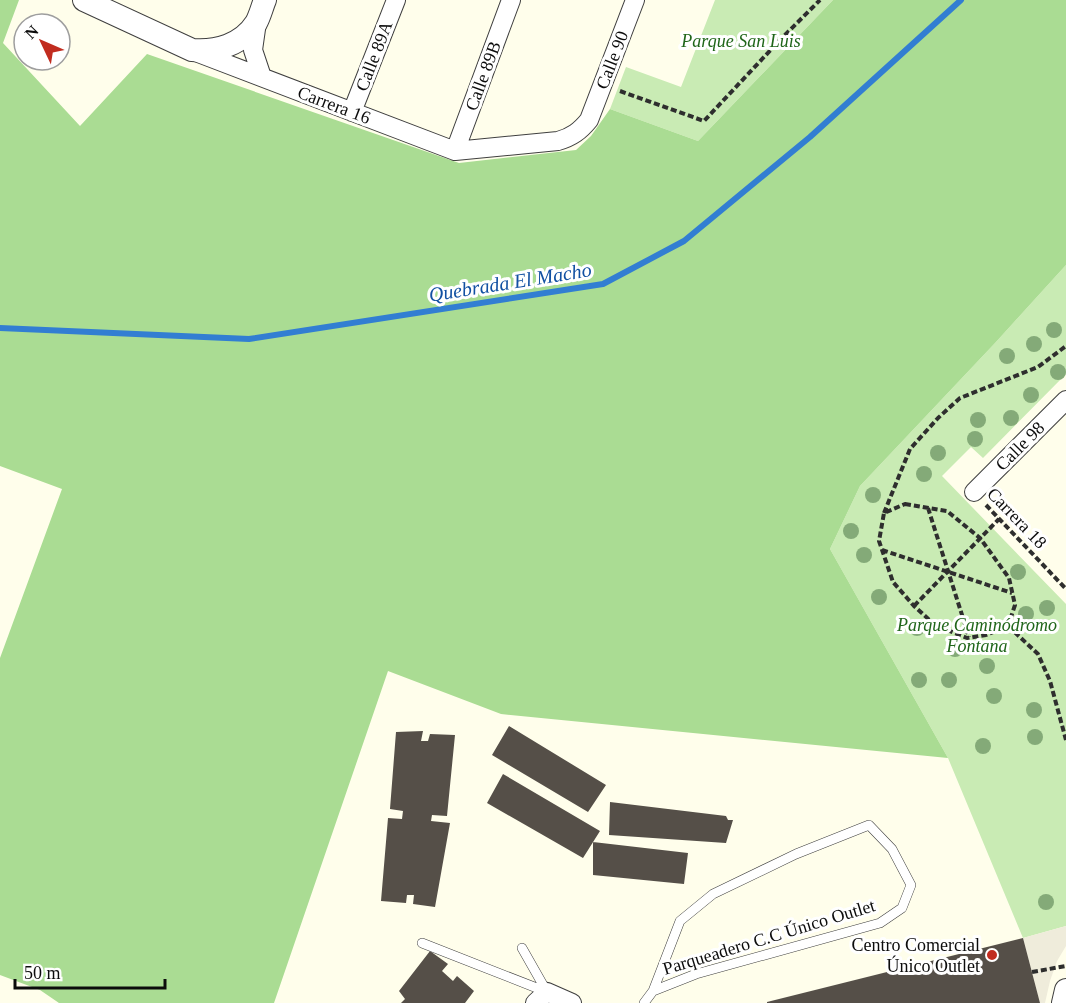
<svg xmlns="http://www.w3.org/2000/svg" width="1066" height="1003" font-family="'Times New Roman',serif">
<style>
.green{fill:#c9ebb4}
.forest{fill:#aadc93}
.plaza{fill:#efecdb}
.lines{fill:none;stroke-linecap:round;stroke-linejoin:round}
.stream{stroke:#327ed2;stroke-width:6}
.building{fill:#554f48}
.service-casing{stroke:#3f3f3f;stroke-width:10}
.minor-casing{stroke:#3f3f3f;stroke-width:20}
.tertiary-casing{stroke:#3f3f3f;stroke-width:24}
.path{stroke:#2e2e2e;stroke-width:4;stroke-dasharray:6 3;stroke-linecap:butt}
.service{stroke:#fff;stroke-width:9}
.minor{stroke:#fff;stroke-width:18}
.tertiary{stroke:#fff;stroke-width:22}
.tree{fill:#84aa78}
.poi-dot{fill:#c12c1f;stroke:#fff;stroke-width:2}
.labels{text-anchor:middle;stroke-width:6;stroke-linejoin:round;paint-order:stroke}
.park-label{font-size:18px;font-style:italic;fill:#20661a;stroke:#fff}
.street-label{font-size:18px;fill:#0c0c0c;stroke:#fff}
.poi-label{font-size:18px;fill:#0c0c0c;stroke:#fff;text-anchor:end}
.water-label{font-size:20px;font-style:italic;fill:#1150a2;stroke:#fff}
</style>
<rect width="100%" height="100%" fill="#fffeeb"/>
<!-- green -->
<path class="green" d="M 715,0 L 833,0 L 698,141 L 610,109 L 626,67 L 681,87 Z
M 1066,265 L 1066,374 L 983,458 L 971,447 L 942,476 L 1066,604 L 1066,926 L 1023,938 L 948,758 L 830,549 L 860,486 L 996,342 Z"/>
<!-- forest -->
<path class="forest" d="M 0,0 L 19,0 L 3,43 L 80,126 L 147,54 L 459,163 L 576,150 L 591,136 L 610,109 L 698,141 L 833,0 L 1066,0 L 1066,265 L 996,342 L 860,486 L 830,549 L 948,758 L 501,714 L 388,671 L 274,1003 L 59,1003 L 40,990 L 0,975 L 0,658 L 62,489 L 0,466 Z"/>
<!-- plaza -->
<path class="plaza" d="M 1066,926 L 1066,946 L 1057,961 L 1050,981 L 1045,1003 L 1040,1003 L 1023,938 Z"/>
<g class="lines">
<!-- stream -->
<path class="stream" d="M 0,328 L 249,339 L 603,284 L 684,241 L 810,137 L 961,0"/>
</g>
<!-- building -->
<path class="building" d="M 509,726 L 606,785 L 588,812 L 492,755 Z
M 423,731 L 421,741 L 428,741 L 430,734 L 455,735 L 447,816 L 432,815 L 431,821 L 450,823 L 435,907 L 413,904 L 414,895 L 407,895 L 406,903 L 381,901 L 388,818 L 402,819 L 403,811 L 390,809 L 396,732 Z
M 503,774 L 600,831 L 583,858 L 487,803 Z
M 610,802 L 726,816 L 728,820 L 733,820 L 726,843 L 609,835 Z
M 593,842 L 688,853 L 684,884 L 593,875 Z
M 1023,938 L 1040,1003 L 767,1003 L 767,1002 Z
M 430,951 L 448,964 L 442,971 L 453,981 L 457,976 L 474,991 L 465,1003 L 401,1003 L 405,999 L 399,991 Z"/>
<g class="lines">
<defs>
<path id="service" d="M 422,943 L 547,992
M 522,948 L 547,992
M 644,1003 L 653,991 L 680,921 L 713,894 L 796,854 L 869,825 L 892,849 L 911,885 L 902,908 L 880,923 L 696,974 L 653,991"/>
<path id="minor" d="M 257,22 L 253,50 L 262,77
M 193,51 L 455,151 L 558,141 C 572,137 580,131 589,120 L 635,0
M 352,112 L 396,0
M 455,151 L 511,0
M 974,492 L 1066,400
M 535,1003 L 547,992 L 572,1003"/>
<path id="tertiary" d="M 84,0 L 192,50 C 216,52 242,45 256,23 C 260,16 262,7 265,0
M 1063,1003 L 1066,990"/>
</defs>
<!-- service casing -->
<use href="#service" class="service-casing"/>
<!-- minor casing -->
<use href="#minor" class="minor-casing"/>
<!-- tertiary casing -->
<use href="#tertiary" class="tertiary-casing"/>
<!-- path -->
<path class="path" d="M 620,91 L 704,121 L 780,40 L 820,0
M 905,504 L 947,511 L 980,538 L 1009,578 L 1015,605 L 1008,626 L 986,635 L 967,638 L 935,625 L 914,606 L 893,582 L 879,541 L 884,513 Z
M 986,505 L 1066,589
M 928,508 L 969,637
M 884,513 L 910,449 L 938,418 L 960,398 L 1038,367 L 1066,346
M 882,550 L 1012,593
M 914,606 L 999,519
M 1008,626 L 1038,654 L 1050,681 L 1066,740
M 1032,972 L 1066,966"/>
<!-- service -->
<use href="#service" class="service"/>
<!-- minor -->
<use href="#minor" class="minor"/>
<!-- tertiary -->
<use href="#tertiary" class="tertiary"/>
</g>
<!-- trees -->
<g class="tree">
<circle cx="1054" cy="330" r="8"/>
<circle cx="1034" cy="344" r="8"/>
<circle cx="1007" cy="356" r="8"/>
<circle cx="1058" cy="372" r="8"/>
<circle cx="1031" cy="395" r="8"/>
<circle cx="1011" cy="418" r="8"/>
<circle cx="978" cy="420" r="8"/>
<circle cx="975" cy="439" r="8"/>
<circle cx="938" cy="453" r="8"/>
<circle cx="924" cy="474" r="8"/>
<circle cx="873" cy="495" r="8"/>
<circle cx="851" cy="531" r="8"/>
<circle cx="864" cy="555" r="8"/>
<circle cx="1018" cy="572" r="8"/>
<circle cx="879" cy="597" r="8"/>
<circle cx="1047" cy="608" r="8"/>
<circle cx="1026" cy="614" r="8"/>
<circle cx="917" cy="628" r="8"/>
<circle cx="955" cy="649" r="8"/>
<circle cx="987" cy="666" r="8"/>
<circle cx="919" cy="680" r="8"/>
<circle cx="949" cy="680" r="8"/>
<circle cx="994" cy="696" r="8"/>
<circle cx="1034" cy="710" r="8"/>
<circle cx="1035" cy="737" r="8"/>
<circle cx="983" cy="746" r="8"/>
<circle cx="1046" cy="902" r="8"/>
</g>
<!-- markers -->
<circle class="poi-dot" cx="992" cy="955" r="6"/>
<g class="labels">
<!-- park labels -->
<g class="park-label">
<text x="741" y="47">Parque San Luis</text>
<text x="977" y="631">Parque Caminódromo<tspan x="977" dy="21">Fontana</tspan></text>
</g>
<!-- street labels -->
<g class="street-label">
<text transform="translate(374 56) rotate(-69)" y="6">Calle 89A</text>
<text transform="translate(612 60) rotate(-69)" y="6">Calle 90</text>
<text transform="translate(483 76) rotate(-70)" y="6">Calle 89B</text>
<text transform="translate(334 105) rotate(21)" y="6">Carrera 16</text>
<text transform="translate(1020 446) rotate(-45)" y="6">Calle 98</text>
<text transform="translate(1017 518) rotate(46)" y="6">Carrera 18</text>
<text transform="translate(769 937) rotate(-17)" y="6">Parqueadero C.C Único Outlet</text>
</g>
<!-- poi labels -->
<g class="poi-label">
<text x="980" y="951">Centro Comercial<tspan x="980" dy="21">Único Outlet</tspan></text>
</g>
<!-- water labels -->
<g class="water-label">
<text transform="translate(510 282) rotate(-9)" y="7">Quebrada El Macho</text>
</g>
</g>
<!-- north arrow -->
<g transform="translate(42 42) rotate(314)"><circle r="28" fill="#ffffff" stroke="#9e9e9e" stroke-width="1.5"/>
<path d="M0-4.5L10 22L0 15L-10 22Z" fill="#c12c1f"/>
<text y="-9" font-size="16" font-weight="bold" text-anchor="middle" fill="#0c0c0c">N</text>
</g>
<!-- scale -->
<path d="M15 979v9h150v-9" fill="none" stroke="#0c0c0c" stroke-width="3"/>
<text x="24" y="979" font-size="18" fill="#0c0c0c" stroke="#ffffff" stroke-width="4.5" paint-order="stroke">50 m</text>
</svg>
